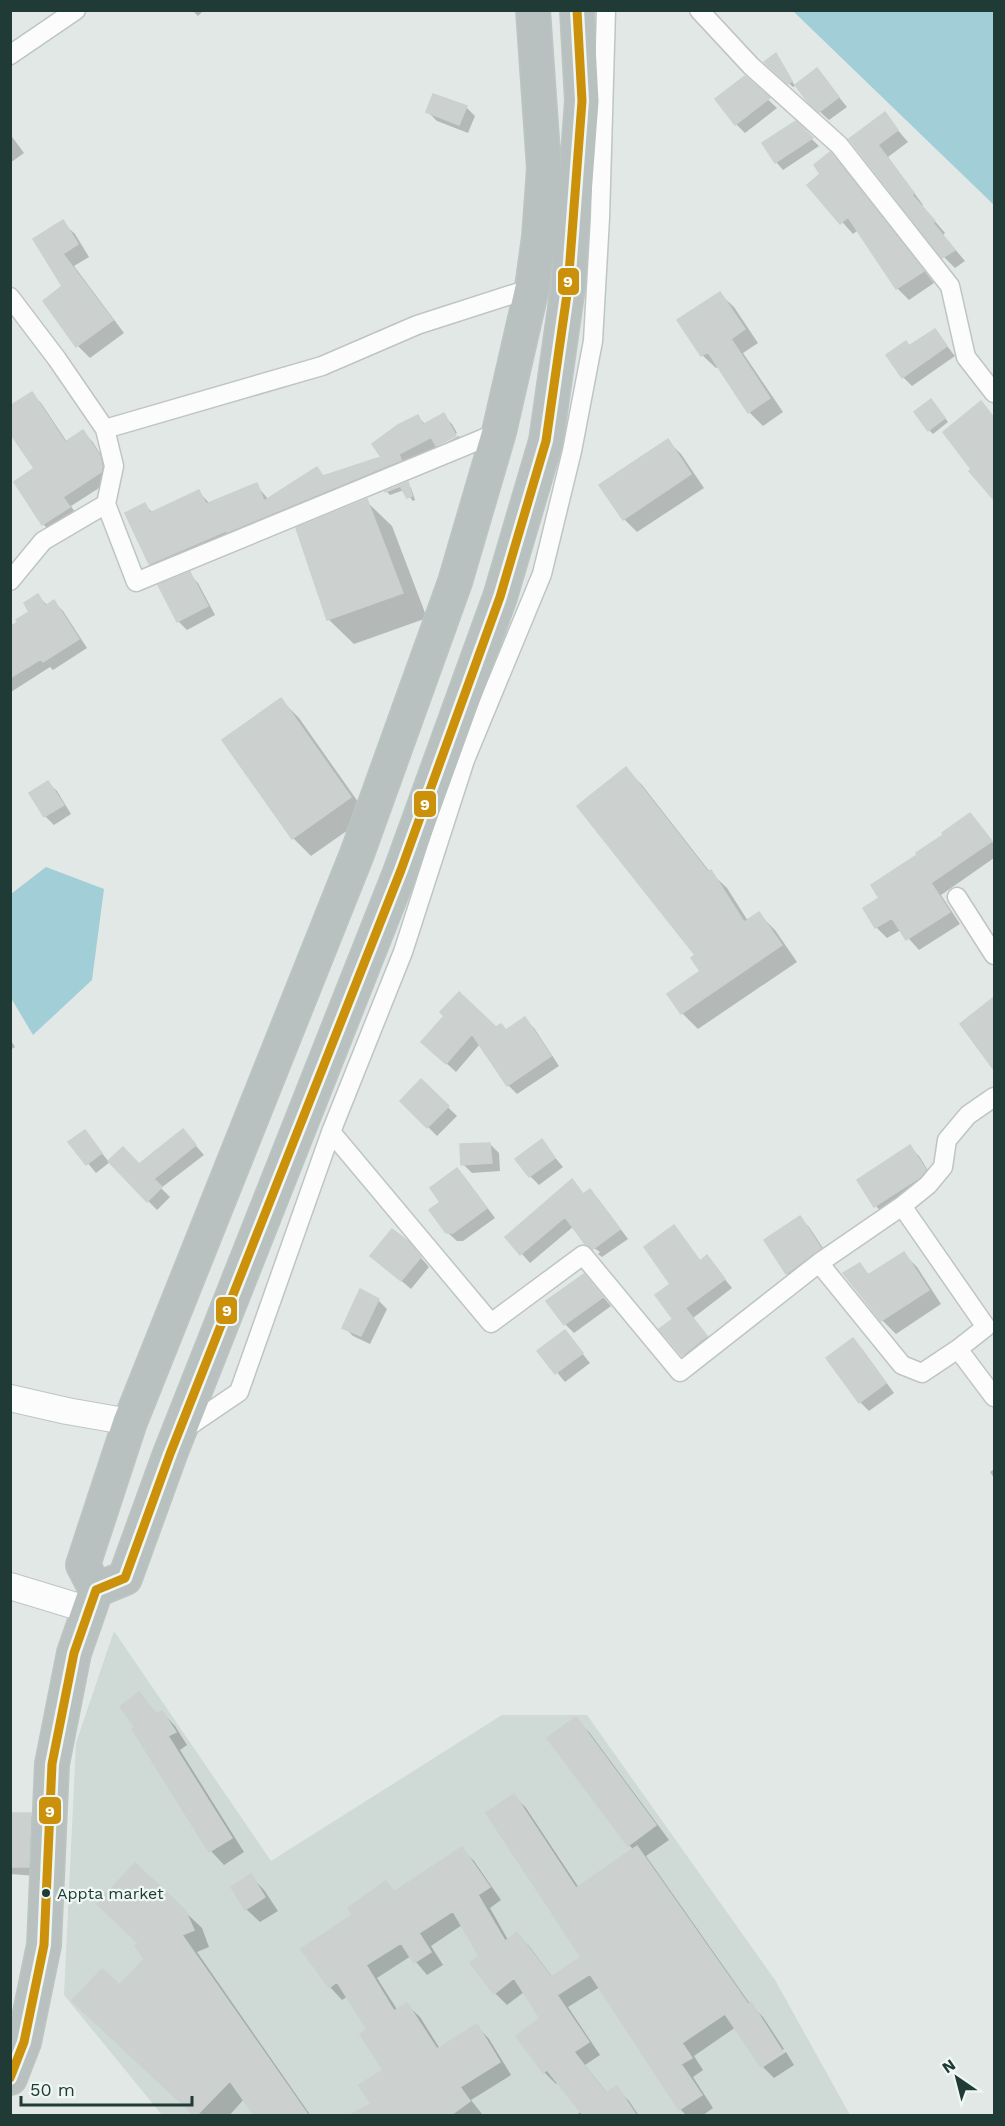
<svg xmlns="http://www.w3.org/2000/svg" width="1005" height="2126" font-family="'Work Sans',sans-serif">
<style>
.built{fill:#cfd9d5}
.water{fill:#a1ced7}
.shadow{fill:#0003}
.building{fill:#ccd1cf;stroke:#cad1ce;stroke-width:1.5}
.lines{fill:none;stroke-linecap:round;stroke-linejoin:round}
.street-casing{stroke:#bfc5c2;stroke-width:21}
.secondary-casing{stroke:#bec6c3;stroke-width:28}
.highway-casing{stroke:#bbc5c2;stroke-width:36}
.street{stroke:#fbfcfb;stroke-width:18}
.secondary{stroke:#fbfcfb;stroke-width:26}
.highway{stroke:#b9c1c0;stroke-width:33}
.bus-1-casing{stroke:#eff7f4;stroke-width:14}
.bus-1{stroke:#cc910b;stroke-width:9}
.bus-dot{fill:#203b35;stroke:#eff7f4;stroke-width:2}
.labels{text-anchor:middle;stroke-width:4.5;stroke-linejoin:round;paint-order:stroke}
.bus-label{font-size:16px;fill:#203b35;stroke:#eff7f4;text-anchor:start}
.line-badge{stroke:#eff7f4;stroke-width:2}
.badge-label{font-size:16px;text-anchor:middle;font-weight:bold;fill:#fff}
</style>
<rect width="100%" height="100%" fill="#e2e8e5"/>
<!-- built -->
<path class="built" d="M 114,1631 L 271,1861 L 502,1715 L 587,1715 L 775,1980 L 850,2115 L 162,2115 L 64,1995 L 76,1743 Z"/>
<!-- water -->
<path class="water" d="M 793,11 L 994,11 L 994,205 Z
M 46,867 L 104,889 L 92,980 L 33,1035 L 11,998 L 11,894 Z"/>
<!-- shadow -->
<path class="shadow" d="M 192,10 L 204,10 L 198,16 Z
M 776,55 L 795,86 L 793,87 L 766,63 Z
M 817,70 L 847,107 L 829,120 L 818,110 Z
M 745,78 L 777,108 L 745,133 L 736,124 Z
M 466,107 L 475,116 L 468,133 L 437,121 L 428,112 Z
M 884,114 L 908,142 L 888,157 L 923,205 L 922,206 L 945,233 L 943,235 L 965,261 L 955,268 L 944,257 L 851,139 Z
M 795,123 L 819,146 L 783,170 L 776,162 Z
M 10,134 L 24,153 L 10,163 Z
M 831,155 L 842,166 L 934,283 L 909,300 L 897,288 L 858,230 L 853,234 L 809,185 L 822,174 Z
M 62,222 L 75,234 L 89,257 L 74,266 L 124,333 L 90,358 L 78,346 L 45,301 L 64,286 L 35,239 Z
M 720,294 L 734,307 L 758,343 L 743,353 L 783,412 L 763,426 L 749,412 L 719,366 L 716,368 L 702,355 Z
M 935,331 L 955,356 L 912,386 L 903,377 L 910,348 Z
M 32,394 L 41,403 L 67,442 L 83,432 L 92,441 L 108,466 L 110,481 L 71,506 L 78,517 L 52,533 L 44,525 L 16,482 L 36,469 Z
M 981,403 L 994,417 L 994,497 L 971,471 Z
M 935,405 L 948,422 L 933,434 L 929,430 Z
M 443,415 L 452,424 L 457,433 L 438,443 L 438,447 L 459,436 L 464,445 L 161,574 L 150,564 L 127,513 L 145,505 L 153,513 L 199,492 L 210,504 L 256,485 L 269,500 L 317,469 L 325,477 L 383,458 L 418,417 L 425,424 Z
M 668,441 L 681,454 L 704,488 L 637,532 L 624,519 Z
M 407,484 L 411,488 L 415,500 L 413,501 L 404,490 L 390,495 L 387,492 Z
M 366,501 L 392,526 L 427,618 L 354,644 L 328,619 Z
M 189,574 L 198,583 L 215,615 L 187,630 L 178,621 Z
M 38,596 L 48,606 L 54,602 L 63,611 L 87,648 L 53,670 L 50,667 L 11,692 L 10,629 L 31,612 Z
M 281,700 L 299,718 L 368,816 L 311,856 L 293,838 L 224,740 Z
M 626,769 L 642,785 L 710,872 L 727,888 L 748,921 L 759,914 L 775,930 L 797,962 L 698,1029 L 682,1013 L 702,971 Z
M 48,783 L 57,791 L 71,814 L 54,825 L 45,816 L 31,793 Z
M 970,815 L 994,844 L 994,858 L 941,895 L 960,924 L 919,950 L 901,930 L 887,938 L 876,927 L 881,898 L 919,855 Z
M 994,999 L 994,1067 L 962,1024 Z
M 525,1019 L 534,1028 L 559,1066 L 517,1094 L 508,1085 L 480,1044 L 456,1072 L 423,1042 L 496,1029 L 507,1031 Z
M 10,1039 L 15,1047 L 10,1050 Z
M 421,1081 L 457,1116 L 437,1136 L 402,1101 Z
M 183,1131 L 204,1155 L 161,1188 L 170,1197 L 157,1210 L 110,1162 L 96,1173 L 70,1142 L 85,1132 L 109,1162 L 123,1149 L 139,1165 Z
M 541,1141 L 563,1167 L 539,1185 L 530,1176 Z
M 490,1144 L 499,1153 L 500,1171 L 472,1173 L 463,1164 Z
M 910,1147 L 919,1156 L 934,1180 L 884,1215 L 876,1206 L 859,1181 Z
M 457,1170 L 466,1179 L 495,1218 L 463,1241 L 457,1241 L 447,1232 L 443,1202 Z
M 572,1182 L 584,1195 L 590,1191 L 599,1200 L 628,1239 L 602,1257 L 595,1252 L 598,1254 L 600,1252 L 588,1244 L 574,1226 L 530,1263 L 507,1237 Z
M 800,1218 L 809,1227 L 829,1257 L 796,1282 L 787,1273 L 766,1241 Z
M 674,1227 L 701,1262 L 707,1257 L 732,1288 L 693,1318 L 715,1346 L 692,1364 L 661,1329 L 676,1319 L 673,1317 L 672,1284 Z
M 417,1253 L 429,1267 L 411,1289 L 372,1256 Z
M 904,1254 L 917,1267 L 941,1304 L 896,1334 L 882,1320 L 846,1273 L 859,1265 L 871,1276 Z
M 593,1285 L 611,1306 L 574,1333 L 565,1324 Z
M 378,1300 L 387,1309 L 370,1344 L 353,1336 L 344,1327 Z
M 565,1332 L 590,1363 L 565,1382 L 539,1351 Z
M 853,1340 L 862,1349 L 894,1393 L 869,1411 L 860,1402 L 828,1359 Z
M 994,1469 L 994,1478 L 990,1472 Z
M 139,1694 L 158,1715 L 162,1712 L 175,1726 L 187,1745 L 180,1750 L 244,1852 L 224,1865 L 211,1851 L 134,1730 L 137,1728 Z
M 575,1719 L 589,1732 L 669,1840 L 646,1856 L 750,2004 L 763,2017 L 784,2049 L 762,2064 L 762,2066 L 736,2027 L 694,2056 L 703,2070 L 693,2077 L 713,2108 L 702,2116 L 687,2116 L 680,2109 L 600,1987 L 568,2007 L 600,2055 L 585,2065 L 608,2094 L 616,2088 L 629,2101 L 639,2116 L 575,2116 L 582,2111 L 559,2082 L 556,2084 L 544,2072 L 542,2019 L 524,1992 L 507,2005 L 495,1993 L 481,1957 L 462,1925 L 431,1946 L 443,1965 L 427,1975 L 411,1956 L 377,1978 L 398,2011 L 407,2005 L 420,2017 L 440,2049 L 477,2026 L 489,2039 L 511,2075 L 471,2100 L 482,2114 L 480,2116 L 377,2116 L 371,2105 L 385,2070 L 369,2030 L 348,1996 L 342,2000 L 330,1987 L 303,1949 L 354,1916 L 386,1883 L 396,1893 L 462,1849 L 474,1861 L 501,1900 L 490,1908 L 508,1940 L 517,1934 L 529,1946 L 553,1978 L 583,1958 L 514,1796 L 526,1808 L 579,1888 L 634,1850 L 629,1845 Z
M 10,1814 L 30,1815 L 39,1824 L 37,1876 L 10,1874 Z
M 251,1876 L 264,1890 L 278,1911 L 260,1922 L 246,1909 Z
M 184,1911 L 202,1928 L 209,1947 L 197,1952 L 311,2116 L 254,2116 L 244,2099 L 229,2116 L 195,2116 L 91,2017 L 146,1959 Z
M 786,2052 L 794,2065 L 774,2078 L 763,2067 Z"/>
<!-- building -->
<path class="building" d="M 776,53 L 792,81 L 788,84 L 764,62 Z
M 817,68 L 839,97 L 819,112 L 807,101 L 795,85 Z
M 745,76 L 770,98 L 735,125 L 715,99 Z
M 433,94 L 467,106 L 459,125 L 426,112 Z
M 885,112 L 898,130 L 878,145 L 914,193 L 912,195 L 935,221 L 933,223 L 955,250 L 942,258 L 849,139 Z
M 796,121 L 813,138 L 775,163 L 762,143 Z
M 830,152 L 924,271 L 896,289 L 848,217 L 840,224 L 807,185 L 820,174 L 814,165 Z
M 63,220 L 78,244 L 63,254 L 113,320 L 76,347 L 43,301 L 62,286 L 33,239 Z
M 720,292 L 745,329 L 731,339 L 770,398 L 748,413 L 708,352 L 701,356 L 677,320 Z
M 935,329 L 947,346 L 902,378 L 886,355 L 906,341 L 909,346 Z
M 32,392 L 65,442 L 83,430 L 100,456 L 102,466 L 101,472 L 63,497 L 70,507 L 42,525 L 14,482 L 34,468 L 10,433 L 10,406 Z
M 931,399 L 945,418 L 928,431 L 914,412 Z
M 981,401 L 994,418 L 994,500 L 969,471 L 971,469 L 943,432 Z
M 444,413 L 456,436 L 436,446 L 424,424 Z
M 418,415 L 430,438 L 399,454 L 401,460 L 227,532 L 226,531 L 149,564 L 125,513 L 145,503 L 150,513 L 199,490 L 206,504 L 257,483 L 264,501 L 317,467 L 323,476 L 381,457 L 372,444 L 398,425 Z
M 668,439 L 691,474 L 623,520 L 599,485 Z
M 408,482 L 412,496 L 407,498 L 400,486 L 384,492 Z
M 367,499 L 403,593 L 327,620 L 296,528 Z
M 190,572 L 208,606 L 177,622 L 158,585 Z
M 38,594 L 45,606 L 54,600 L 79,639 L 43,662 L 41,659 L 10,678 L 10,627 L 18,622 L 16,620 L 29,612 L 24,603 Z
M 281,698 L 351,797 L 292,839 L 222,740 Z
M 626,767 L 708,872 L 711,870 L 744,922 L 759,912 L 782,945 L 681,1014 L 667,994 L 700,971 L 691,958 L 695,955 L 577,806 Z
M 48,781 L 64,805 L 44,817 L 29,793 Z
M 970,813 L 992,841 L 931,883 L 950,912 L 906,940 L 892,918 L 875,928 L 863,908 L 879,898 L 871,885 L 917,855 L 916,853 L 943,835 L 942,833 Z
M 459,992 L 496,1027 L 501,1024 L 506,1030 L 525,1017 L 551,1056 L 507,1086 L 472,1034 L 446,1064 L 421,1042 L 444,1016 L 440,1012 Z
M 994,997 L 994,1070 L 960,1024 Z
M 421,1079 L 449,1106 L 427,1128 L 400,1101 Z
M 183,1129 L 196,1145 L 154,1179 L 162,1187 L 147,1202 L 108,1161 L 123,1147 L 139,1164 Z
M 85,1130 L 102,1153 L 86,1165 L 68,1142 Z
M 542,1139 L 555,1158 L 529,1177 L 515,1159 Z
M 490,1143 L 492,1163 L 461,1165 L 460,1144 Z
M 910,1145 L 926,1170 L 919,1178 L 874,1207 L 857,1180 Z
M 457,1168 L 487,1208 L 453,1233 L 446,1233 L 429,1210 L 440,1202 L 430,1188 Z
M 572,1179 L 583,1194 L 590,1189 L 620,1229 L 593,1249 L 585,1244 L 565,1217 L 520,1255 L 505,1237 Z
M 800,1216 L 821,1248 L 786,1274 L 764,1240 Z
M 674,1225 L 700,1261 L 707,1255 L 725,1279 L 672,1318 L 655,1295 L 670,1284 L 644,1247 Z
M 392,1229 L 409,1242 L 421,1257 L 401,1281 L 370,1256 Z
M 904,1252 L 929,1290 L 881,1321 L 843,1273 L 860,1263 L 868,1275 Z
M 584,1274 L 603,1297 L 564,1325 L 546,1301 Z
M 360,1289 L 379,1299 L 361,1336 L 342,1328 Z
M 686,1309 L 707,1336 L 682,1356 L 659,1329 Z
M 565,1330 L 583,1353 L 555,1374 L 537,1351 Z
M 853,1338 L 886,1383 L 859,1403 L 826,1358 Z
M 139,1692 L 156,1714 L 162,1711 L 176,1732 L 168,1736 L 232,1838 L 209,1852 L 132,1729 L 135,1727 L 120,1707 Z
M 576,1717 L 656,1825 L 628,1846 L 547,1738 Z
M 514,1794 L 576,1888 L 637,1846 L 748,2004 L 751,2002 L 783,2052 L 761,2067 L 725,2014 L 682,2043 L 692,2058 L 681,2064 L 702,2095 L 679,2110 L 590,1974 L 557,1995 L 589,2042 L 574,2052 L 606,2093 L 617,2086 L 636,2115 L 583,2115 L 547,2070 L 543,2073 L 516,2036 L 540,2018 L 514,1978 L 494,1994 L 470,1963 L 479,1956 L 453,1911 L 419,1933 L 431,1952 L 414,1963 L 401,1943 L 366,1965 L 394,2011 L 407,2003 L 437,2049 L 477,2024 L 500,2062 L 460,2087 L 470,2101 L 451,2115 L 350,2115 L 371,2104 L 359,2085 L 383,2070 L 360,2034 L 367,2029 L 337,1982 L 329,1988 L 301,1949 L 352,1915 L 348,1908 L 369,1893 L 386,1881 L 394,1892 L 462,1847 L 490,1887 L 478,1895 L 505,1941 L 517,1932 L 551,1977 L 581,1957 L 486,1813 Z
M 10,1813 L 31,1813 L 29,1867 L 10,1867 Z
M 135,1863 L 185,1910 L 194,1930 L 182,1935 L 308,2115 L 254,2115 L 230,2081 L 197,2115 L 194,2115 L 72,2001 L 102,1969 L 120,1985 L 144,1959 L 135,1946 L 139,1944 L 97,1904 Z
M 251,1874 L 265,1897 L 245,1910 L 231,1887 Z"/>
<g class="lines">
<defs>
<path id="street" d="M 699,10 L 751,66 L 839,145 L 950,286 L 966,357 L 994,393
M 10,55 L 76,10
M 10,297 L 57,359 L 105,429 L 114,466 L 106,504 L 136,582 L 499,432
M 105,429 L 322,366 L 417,325 L 532,288
M 10,581 L 43,541 L 106,504
M 957,897 L 994,955
M 331,1132 L 491,1323 L 583,1255 L 680,1372 L 819,1263 L 902,1206 L 928,1185 L 943,1167 L 947,1140 L 968,1115 L 994,1097
M 902,1206 L 986,1327 L 958,1349 L 994,1397
M 819,1263 L 902,1365 L 922,1373 L 958,1349
M 183,1430 L 239,1392 L 331,1132 L 403,952 L 465,760 L 542,574 L 572,451 L 593,341 L 600,218 L 606,10"/>
<path id="secondary" d="M 10,1398 L 67,1411 L 130,1422
M 10,1586 L 89,1610"/>
<path id="highway" d="M 96,1590 L 83,1565 L 130,1422 L 357,854 L 455,582 L 499,432 L 532,288 L 539,237 L 544,168 L 533,10
M 10,2078 L 24,2042 L 44,1945 L 52,1764 L 74,1653 L 96,1590 L 125,1578 L 170,1454 L 401,870 L 500,597 L 546,441 L 568,287 L 582,101 L 577,10"/>
</defs>
<!-- street casing -->
<use href="#street" class="street-casing"/>
<!-- secondary casing -->
<use href="#secondary" class="secondary-casing"/>
<!-- highway casing -->
<use href="#highway" class="highway-casing"/>
<!-- street -->
<use href="#street" class="street"/>
<!-- secondary -->
<use href="#secondary" class="secondary"/>
<!-- highway -->
<use href="#highway" class="highway"/>
<defs>
<path id="bus-1" d="M 10,2078 L 24,2042 L 44,1945 L 52,1764 L 74,1653 L 96,1590 L 125,1578 L 170,1454 L 401,870 L 500,597 L 546,441 L 568,287 L 582,101 L 577,10"/>
</defs>
<!-- bus-1 casing -->
<use href="#bus-1" class="bus-1-casing"/>
<!-- bus-1 -->
<use href="#bus-1" class="bus-1"/>
</g>
<!-- markers -->
<circle class="bus-dot" cx="46" cy="1893" r="5"/>
<g class="labels">
<!-- bus labels -->
<g class="bus-label">
<text x="57" y="1899">Appta market</text>
</g>
</g>
<g class="line-badge">
<rect x="557" y="267" width="23" height="29" rx="6" fill="#cc910b"/>
<rect x="413" y="790" width="24" height="28" rx="6" fill="#cc910b"/>
<rect x="215" y="1296" width="23" height="29" rx="6" fill="#cc910b"/>
<rect x="38" y="1796" width="24" height="29" rx="6" fill="#cc910b"/>
</g>
<g class="badge-label">
<text x="568" y="287">9</text>
<text x="425" y="810">9</text>
<text x="227" y="1316">9</text>
<text x="50" y="1817">9</text>
</g>
<!-- border -->
<rect width="1005" height="2126" fill="none" stroke="#203b35" stroke-width="24"/>
<!-- north arrow -->
<g transform="translate(957 2078) rotate(325)" stroke="#eff7f4" stroke-width="4.5" paint-order="stroke">
<path d="M0-4.5L10 22L0 15L-10 22Z" fill="#203b35"/>
<text y="-9" font-size="16" font-weight="bold" text-anchor="middle" fill="#203b35">N</text>
</g>
<!-- scale -->
<path d="M21 2096v9h171v-9" fill="none" stroke="#203b35" stroke-width="3"/>
<text x="30" y="2096" font-size="18" fill="#203b35" stroke="#eff7f4" stroke-width="4.5" paint-order="stroke">50 m</text>
</svg>
